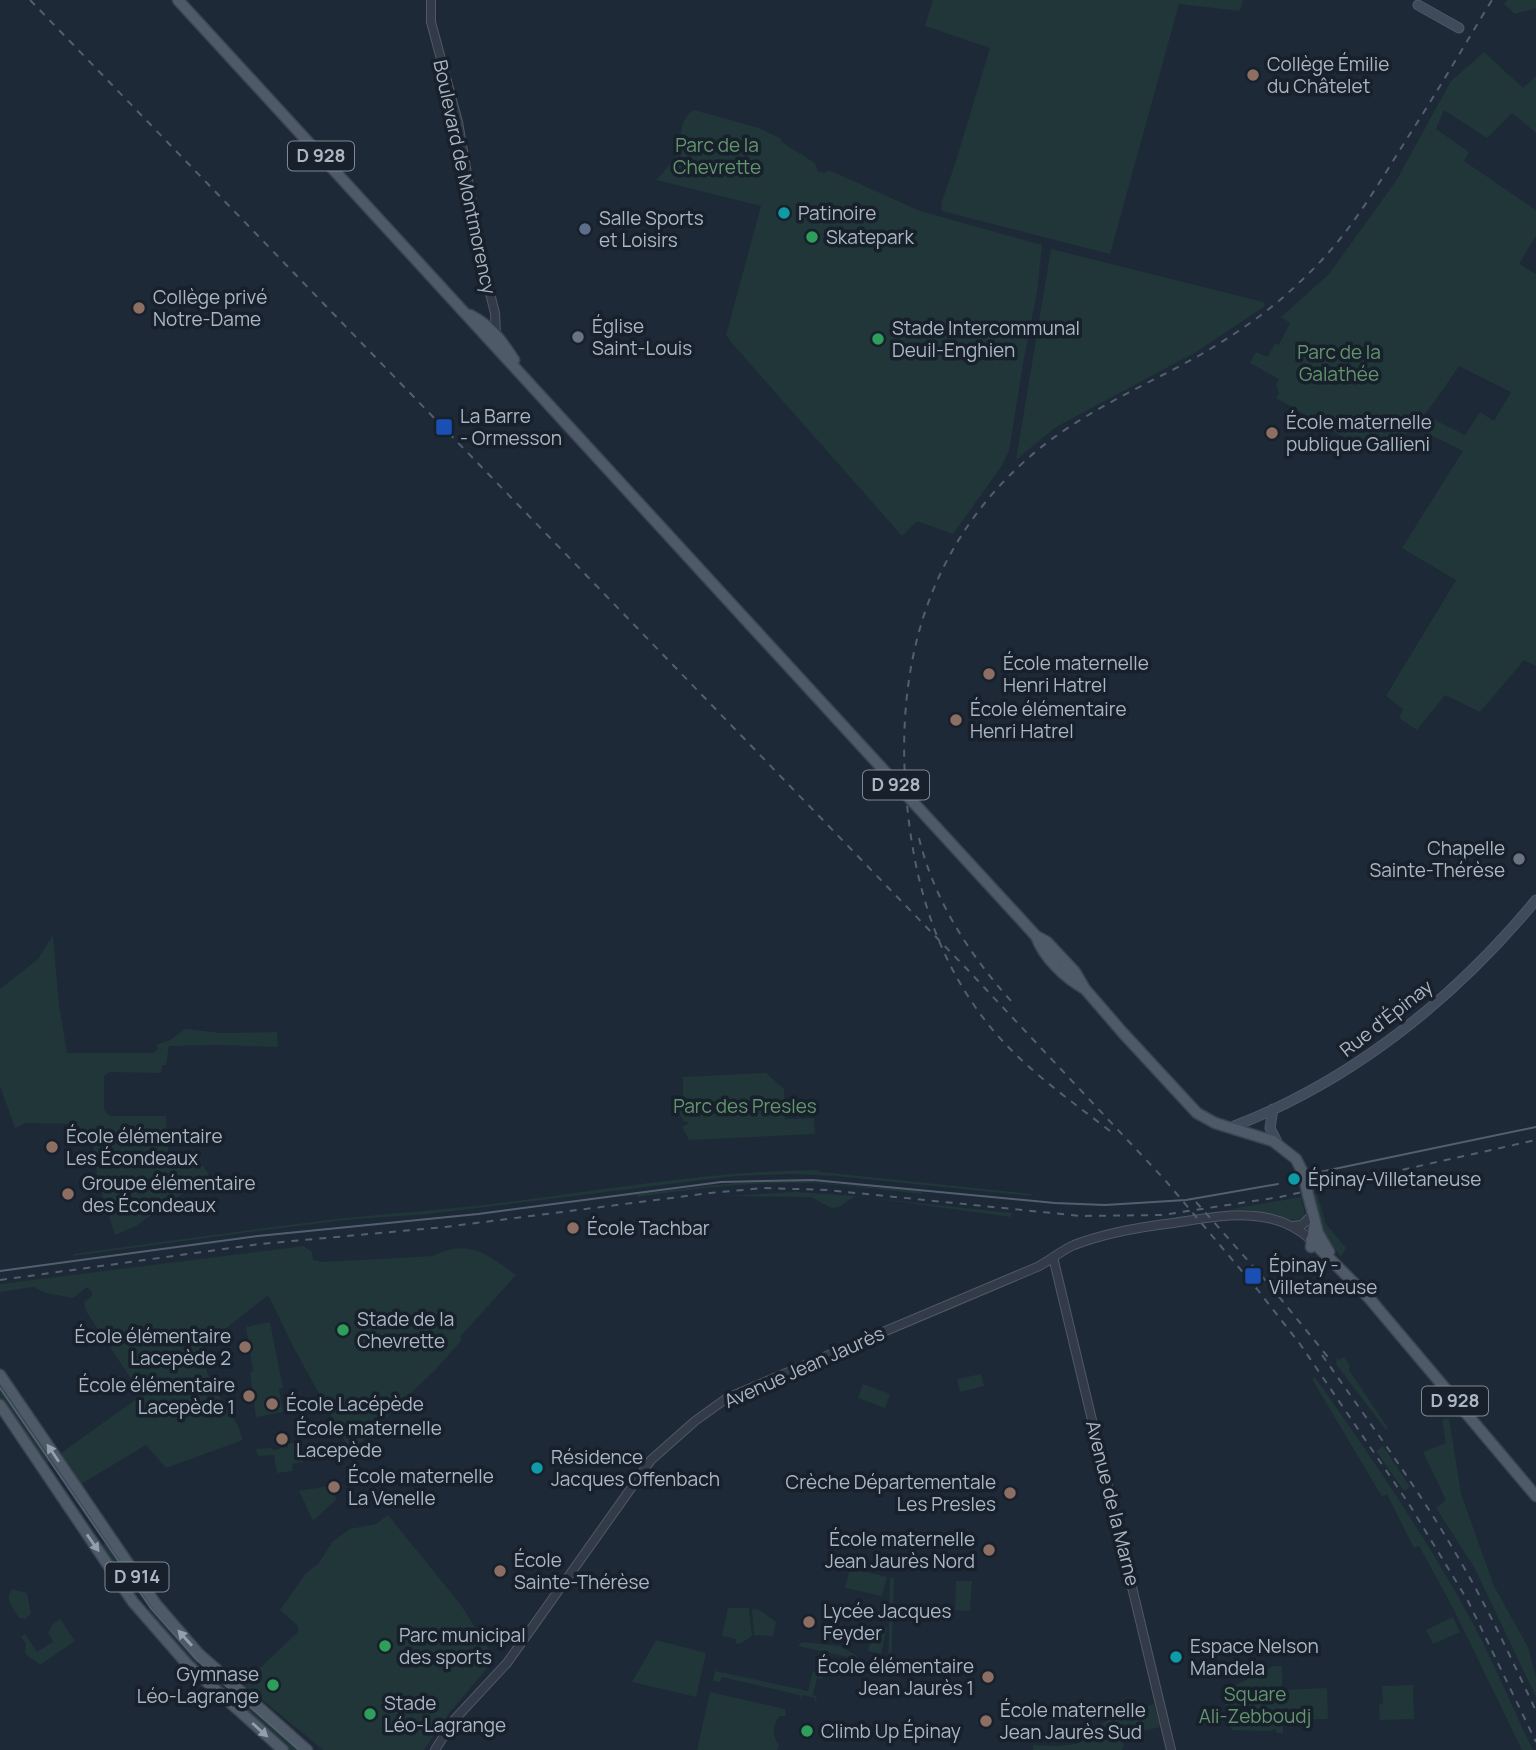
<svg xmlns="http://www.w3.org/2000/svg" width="1536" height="1750" font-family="Manrope,sans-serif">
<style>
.green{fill:#203638}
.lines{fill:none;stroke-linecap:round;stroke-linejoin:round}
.tertiary-casing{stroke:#4f5965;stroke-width:10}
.secondary-casing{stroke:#4f5965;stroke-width:11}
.primary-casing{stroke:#3b4451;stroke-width:13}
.tertiary{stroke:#323b47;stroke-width:8}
.secondary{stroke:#3f4a5a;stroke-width:9}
.primary{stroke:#4f5a68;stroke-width:10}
.tram{stroke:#535f6f;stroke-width:2}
.rail{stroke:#535f6f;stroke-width:2;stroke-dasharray:7 7;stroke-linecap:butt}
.primary-bridge-casing{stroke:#3b4451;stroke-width:13;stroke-linecap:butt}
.primary-bridge{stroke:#4f5a68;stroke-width:10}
.oneway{fill:#949fad}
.education-dot{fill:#8d6e63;stroke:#17202b;stroke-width:2.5}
.culture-dot{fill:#0f9aa8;stroke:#17202b;stroke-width:2.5}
.service-dot{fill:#5c6f8a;stroke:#17202b;stroke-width:2.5}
.leisure-dot{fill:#2e9e5b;stroke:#17202b;stroke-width:2.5}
.worship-dot{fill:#6b7280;stroke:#17202b;stroke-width:2.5}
.transit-dot{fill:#1a4fb4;stroke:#17202b;stroke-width:2.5}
.labels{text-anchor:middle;stroke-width:7;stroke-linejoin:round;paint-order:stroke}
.shield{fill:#17202b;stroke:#7f8996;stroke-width:2}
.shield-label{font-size:18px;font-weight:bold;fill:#abb6c4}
.poi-label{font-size:19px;fill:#abb6c4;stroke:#17202b;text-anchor:start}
.park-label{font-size:19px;fill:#62956d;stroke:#17202b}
.street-label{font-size:19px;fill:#abb6c4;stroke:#17202b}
</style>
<rect width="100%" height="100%" fill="#1e2937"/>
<!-- green -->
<path class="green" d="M 933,0 L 1243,0 L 1240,11 L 1179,4 L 1110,254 L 942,211 L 941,204 L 955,164 L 990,48 L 925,26 Z
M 1507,0 L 1536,0 L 1536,8 L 1515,14 L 1504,4 Z
M 1484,52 L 1523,88 L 1536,76 L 1536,133 L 1512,113 L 1487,138 L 1444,110 L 1436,129 L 1469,152 L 1464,161 L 1536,210 L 1536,236 L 1519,264 L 1536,274 L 1536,666 L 1524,660 L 1480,712 L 1445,695 L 1417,730 L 1399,718 L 1403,709 L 1386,696 L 1456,580 L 1402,548 L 1463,451 L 1418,429 L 1427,416 L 1465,435 L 1480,412 L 1494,421 L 1511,392 L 1459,366 C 1435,400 1414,439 1373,454 L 1276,398 L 1279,393 L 1276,384 L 1279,379 L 1250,363 L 1256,352 L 1268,357 L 1275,343 L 1279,345 L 1290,323 L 1281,317 L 1329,274 L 1396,181 L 1451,81 Z
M 694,110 L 759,128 L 780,138 L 783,143 L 815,163 L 818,171 L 824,173 L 829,170 L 920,211 L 1042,245 L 1037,292 L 1023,364 L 1009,451 L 1001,467 L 953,534 L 917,521 L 902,536 L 731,342 L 726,335 L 761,206 L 656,180 C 663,172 673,163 677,152 C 683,137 678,119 694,110 Z
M 1051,249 L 1263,302 L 1265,306 L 1196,352 L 1056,427 L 1016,460 Z
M 53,935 L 59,1005 L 67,1053 L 153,1053 L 158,1049 L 156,1045 L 170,1040 L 185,1029 L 221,1033 L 277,1032 L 278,1047 L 223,1045 L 169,1046 L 166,1065 L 162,1065 L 161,1073 L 110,1072 L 104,1076 L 104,1108 L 106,1113 L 111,1116 L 166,1116 L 169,1165 L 201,1163 L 209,1175 L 136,1226 L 115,1235 L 98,1181 L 93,1144 L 77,1124 L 26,1123 L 15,1128 L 0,1086 L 0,989 L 38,959 Z
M 766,1073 L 784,1089 L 785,1119 L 814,1118 L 815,1134 L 689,1140 L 682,1127 L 688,1124 L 687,1121 L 684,1122 L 677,1109 L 683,1105 L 683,1077 Z
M 817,1170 L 821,1172 L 1032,1194 L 1031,1196 L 836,1176 L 791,1174 L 735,1176 L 429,1214 L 345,1220 L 243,1233 L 73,1256 L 73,1254 C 161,1242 249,1230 336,1219 C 391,1213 446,1210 500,1203 C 606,1190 710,1171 817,1170 Z
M 797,1181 L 921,1191 L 922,1194 C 882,1190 843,1184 803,1183 C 747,1182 692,1189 637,1197 L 637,1194 L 735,1183 Z
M 795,1192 L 855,1196 L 839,1207 L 831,1208 L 811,1197 L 728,1196 Z
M 1317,1194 L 1326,1224 L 1346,1248 L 1341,1257 L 1324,1235 L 1313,1195 Z
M 1301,1197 L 1305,1215 L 1298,1221 L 1250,1210 L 1231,1209 Z
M 872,1198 L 1012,1213 L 1011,1217 Z
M 304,1246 L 312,1252 L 313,1260 L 322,1262 L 433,1256 C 469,1238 487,1254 516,1275 L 460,1337 L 462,1340 L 435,1370 L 354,1449 L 346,1443 L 295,1350 L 268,1295 L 199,1350 L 211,1383 L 238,1426 L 243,1440 L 166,1468 L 146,1445 L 81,1484 L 61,1453 L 142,1395 L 86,1311 L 84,1302 L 92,1296 L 92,1292 L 87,1287 L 73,1298 L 46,1293 L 33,1287 L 0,1292 L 0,1284 Z
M 270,1322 L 283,1388 L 279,1389 L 283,1412 L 256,1417 L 250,1372 L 253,1371 L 246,1327 Z
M 1344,1357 L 1350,1366 L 1349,1370 L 1388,1428 L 1386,1430 L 1336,1364 L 1337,1358 L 1339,1360 Z
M 981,1374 L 984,1386 L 960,1392 L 957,1379 Z
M 1315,1377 C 1370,1455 1425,1535 1471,1620 C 1494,1662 1512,1707 1533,1750 L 1522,1750 L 1453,1608 L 1419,1546 L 1414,1548 L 1387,1494 L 1382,1497 L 1312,1379 Z
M 0,1380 L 54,1458 L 44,1465 L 0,1400 Z
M 863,1384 L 890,1394 L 885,1408 L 858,1398 Z
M 1449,1418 L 1461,1494 L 1494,1586 L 1528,1647 L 1536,1677 L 1536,1697 L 1474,1567 L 1436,1508 L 1446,1500 L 1423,1452 L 1446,1443 L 1442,1420 Z
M 300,1441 L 303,1462 L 292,1464 L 293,1471 L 277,1473 L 274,1455 L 258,1456 L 256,1449 L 272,1448 L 273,1450 L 288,1447 L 288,1444 Z
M 1383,1446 L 1410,1487 L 1404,1491 L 1376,1451 Z
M 328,1486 L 329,1493 L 332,1493 L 337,1499 L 313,1521 L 299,1491 Z
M 388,1515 L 461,1605 L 495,1659 L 450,1712 L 424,1750 L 323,1750 L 243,1684 L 298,1632 L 298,1626 L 280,1610 L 306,1573 L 318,1564 L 333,1541 L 350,1529 L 376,1524 Z
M 109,1541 L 135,1580 L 125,1587 L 99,1547 Z
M 850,1568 L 887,1577 L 882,1596 L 845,1588 Z
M 890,1578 L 894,1578 L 891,1674 L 888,1674 Z
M 956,1581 L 972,1581 L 970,1611 L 955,1610 Z
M 12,1589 L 27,1593 L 31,1614 L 25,1619 L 19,1618 C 13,1608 4,1599 12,1589 Z
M 153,1606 L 201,1660 L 194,1666 L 146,1612 Z
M 728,1608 L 749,1608 L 752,1636 L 740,1644 L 736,1643 L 736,1639 L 722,1636 Z
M 752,1609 L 760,1610 L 776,1622 L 773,1636 L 754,1635 Z
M 1453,1617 L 1460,1632 L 1433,1644 L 1426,1630 Z
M 60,1619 L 75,1641 L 40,1665 C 36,1660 29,1659 25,1653 L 26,1644 L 21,1637 L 25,1634 L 37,1652 L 53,1642 L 48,1633 L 53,1624 Z
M 873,1625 L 887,1628 L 881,1654 L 868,1651 Z
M 656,1640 L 706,1653 L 696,1697 L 632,1682 Z
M 802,1642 L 840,1646 L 857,1656 L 856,1659 L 798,1646 Z
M 205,1663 L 303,1750 L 287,1750 L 197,1670 Z
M 1273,1666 L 1282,1666 L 1282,1690 L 1327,1688 L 1328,1719 L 1283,1720 L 1283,1733 L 1277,1733 L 1275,1729 L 1269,1731 L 1232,1730 C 1226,1721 1227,1704 1222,1692 Z
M 715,1671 L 808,1691 L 813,1671 L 824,1674 L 822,1679 L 817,1678 L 813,1695 L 817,1697 L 815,1703 L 815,1698 L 802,1695 L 800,1700 L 799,1695 L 722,1677 L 720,1682 L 713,1681 Z
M 1413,1685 L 1414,1719 L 1380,1720 L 1379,1704 L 1383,1704 L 1382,1686 Z
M 710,1692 L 785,1709 L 786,1716 L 779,1716 C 772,1728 772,1734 779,1745 L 777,1750 L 697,1750 Z
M 1154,1704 L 1160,1727 L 1143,1731 L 1129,1726 L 1122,1750 L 1033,1750 L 1033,1745 L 1056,1746 L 1076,1744 L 1111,1717 Z"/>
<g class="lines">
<defs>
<path id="tertiary" d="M 431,0 L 431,22 L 458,122 L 483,266 L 495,313 L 496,334
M 1292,1226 L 1302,1225 L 1310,1217
M 1053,1257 L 1171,1750
M 435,1750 L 454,1720 L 507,1663 L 651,1460 L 695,1421 L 727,1398 L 1037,1267 C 1050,1261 1060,1251 1074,1245 C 1105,1233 1140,1227 1173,1223 C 1220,1216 1273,1204 1311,1240"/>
<path id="secondary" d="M 1418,5 L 1459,28
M 1273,1109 L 1270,1128 L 1278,1144
M 1232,1127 C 1352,1081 1454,999 1536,900"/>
<path id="primary" d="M 178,0 L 757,632
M 470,315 C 491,326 502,341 514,360
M 1036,936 L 1047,942 L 1075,972 L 1085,989 L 1123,1033 L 1197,1113 L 1215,1123 L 1273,1141 L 1296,1159 L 1303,1173
M 1036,936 C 1044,958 1065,978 1085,989
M 1308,1195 L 1318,1233 L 1329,1252
M 1311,1240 L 1369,1298 L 1536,1496
M 1311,1247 L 1315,1222
M 0,1375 L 155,1603 L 198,1653 L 307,1750
M 0,1405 L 133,1602 L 188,1665 L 283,1750"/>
</defs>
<!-- tertiary casing -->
<use href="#tertiary" class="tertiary-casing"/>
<!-- secondary casing -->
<use href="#secondary" class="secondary-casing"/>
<!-- primary casing -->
<use href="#primary" class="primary-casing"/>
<!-- tertiary -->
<use href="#tertiary" class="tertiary"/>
<!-- secondary -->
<use href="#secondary" class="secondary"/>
<!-- primary -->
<use href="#primary" class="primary"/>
<!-- tram -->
<path class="tram" d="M 1310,1174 L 1536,1127
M 0,1271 L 258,1236 L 478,1214 L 721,1182 L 813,1180 L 1055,1203 L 1105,1205 L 1186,1200 L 1278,1184
M 0,1388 L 150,1607 L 197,1660 L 299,1750"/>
<!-- rail -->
<path class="rail" d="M 30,0 L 965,967 L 1165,1180 L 1257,1289 L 1300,1344 L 1409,1504 L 1468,1601 L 1536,1742
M 919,838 C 934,900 969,954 1011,1001
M 1110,1131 C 1061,1093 1012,1060 976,1008 C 933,947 914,878 907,804 C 894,673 924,551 1026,460 C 1077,414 1141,388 1200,355 C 1238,333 1274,308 1305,277 C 1349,236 1377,186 1408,137 C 1437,92 1464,46 1492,0
M 1196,1202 L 1267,1282 L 1332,1362
M 0,1280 L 260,1244 L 445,1227 L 710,1193 L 764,1188 L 827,1190 L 1081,1216 L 1162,1215 L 1280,1197 L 1536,1140
M 1322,1355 C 1369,1422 1418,1488 1459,1559 C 1488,1608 1512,1660 1536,1711"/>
<defs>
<path id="primary-bridge" d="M 757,632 L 1036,936
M 1303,1173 L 1308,1195"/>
</defs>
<!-- primary-bridge casing -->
<use href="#primary-bridge" class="primary-bridge-casing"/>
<!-- primary-bridge -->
<use href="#primary-bridge" class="primary-bridge"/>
</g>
<!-- one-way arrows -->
<defs><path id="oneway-solid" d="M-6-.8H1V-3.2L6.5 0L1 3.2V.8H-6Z" transform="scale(1.75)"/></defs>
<g class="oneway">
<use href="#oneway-solid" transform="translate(53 1453) rotate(-124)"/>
<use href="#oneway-solid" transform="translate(93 1543) rotate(55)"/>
<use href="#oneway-solid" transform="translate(185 1638) rotate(-132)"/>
<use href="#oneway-solid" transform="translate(260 1730) rotate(42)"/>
</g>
<!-- markers -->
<g class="education-dot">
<circle cx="1253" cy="75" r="7"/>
<circle cx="139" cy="308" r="7"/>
<circle cx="1272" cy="433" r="7"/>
<circle cx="989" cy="674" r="7"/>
<circle cx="956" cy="720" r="7"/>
<circle cx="52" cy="1147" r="7"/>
<circle cx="68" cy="1194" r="7"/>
<circle cx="573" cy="1228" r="7"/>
<circle cx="245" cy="1347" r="7"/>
<circle cx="249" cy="1396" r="7"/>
<circle cx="272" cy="1404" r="7"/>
<circle cx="282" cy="1439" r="7"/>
<circle cx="334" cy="1487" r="7"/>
<circle cx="1010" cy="1493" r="7"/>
<circle cx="989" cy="1550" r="7"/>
<circle cx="500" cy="1571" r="7"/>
<circle cx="809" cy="1622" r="7"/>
<circle cx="988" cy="1677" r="7"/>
<circle cx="986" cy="1721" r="7"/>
</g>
<g class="culture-dot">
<circle cx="784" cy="213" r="7"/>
<circle cx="1294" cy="1179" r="7"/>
<circle cx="537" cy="1468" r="7"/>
<circle cx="1176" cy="1657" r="7"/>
</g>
<circle class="service-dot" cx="585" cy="229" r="7"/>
<g class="leisure-dot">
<circle cx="812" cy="237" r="7"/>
<circle cx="878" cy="339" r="7"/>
<circle cx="343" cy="1330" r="7"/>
<circle cx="385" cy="1646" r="7"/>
<circle cx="273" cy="1685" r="7"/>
<circle cx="370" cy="1714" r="7"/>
<circle cx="807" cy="1731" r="7"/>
</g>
<g class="worship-dot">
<circle cx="578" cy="337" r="7"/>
<circle cx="1519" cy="859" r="7"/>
</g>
<g class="transit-dot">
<rect x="435" y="418" width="18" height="18" rx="3.5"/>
<rect x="1244" y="1267" width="18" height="18" rx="3.5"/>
</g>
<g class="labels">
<!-- shield labels -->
<g class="shield">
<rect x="288" y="141.5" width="66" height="29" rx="5"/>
<rect x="863" y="770.5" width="66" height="29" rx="5"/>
<rect x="1422" y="1386.5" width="66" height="29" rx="5"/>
<rect x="105.5" y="1562.5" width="63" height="29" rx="5"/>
</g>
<g class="shield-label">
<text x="321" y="162">D 928</text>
<text x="896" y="791">D 928</text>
<text x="1455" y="1407">D 928</text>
<text x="137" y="1583">D 914</text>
</g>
<!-- poi labels -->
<g class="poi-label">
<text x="1267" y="71">Collège Émilie<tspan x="1267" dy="22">du Châtelet</tspan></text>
<text x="798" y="220">Patinoire</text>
<text x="599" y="225">Salle Sports<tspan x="599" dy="22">et Loisirs</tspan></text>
<text x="826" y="244">Skatepark</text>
<text x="153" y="304">Collège privé<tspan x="153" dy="22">Notre-Dame</tspan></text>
<text x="592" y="333">Église<tspan x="592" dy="22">Saint-Louis</tspan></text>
<text x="892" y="335">Stade Intercommunal<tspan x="892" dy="22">Deuil-Enghien</tspan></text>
<text x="460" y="423">La Barre<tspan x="460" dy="22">- Ormesson</tspan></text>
<text x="1286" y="429">École maternelle<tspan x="1286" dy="22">publique Gallieni</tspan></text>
<text x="1003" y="670">École maternelle<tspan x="1003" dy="22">Henri Hatrel</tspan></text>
<text x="970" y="716">École élémentaire<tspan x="970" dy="22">Henri Hatrel</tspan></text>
<text x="1505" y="855" text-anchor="end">Chapelle<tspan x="1505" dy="22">Sainte-Thérèse</tspan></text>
<text x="66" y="1143">École élémentaire<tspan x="66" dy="22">Les Écondeaux</tspan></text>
<text x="1308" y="1186">Épinay-Villetaneuse</text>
<text x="82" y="1190">Groupe élémentaire<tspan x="82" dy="22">des Écondeaux</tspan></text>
<text x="587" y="1235">École Tachbar</text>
<text x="1269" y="1272">Épinay -<tspan x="1269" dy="22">Villetaneuse</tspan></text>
<text x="357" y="1326">Stade de la<tspan x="357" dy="22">Chevrette</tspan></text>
<text x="231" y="1343" text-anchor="end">École élémentaire<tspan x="231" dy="22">Lacepède 2</tspan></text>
<text x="235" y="1392" text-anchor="end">École élémentaire<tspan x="235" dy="22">Lacepède 1</tspan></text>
<text x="286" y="1411">École Lacépède</text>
<text x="296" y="1435">École maternelle<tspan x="296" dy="22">Lacepède</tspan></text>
<text x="551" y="1464">Résidence<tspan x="551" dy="22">Jacques Offenbach</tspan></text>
<text x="348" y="1483">École maternelle<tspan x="348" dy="22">La Venelle</tspan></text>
<text x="996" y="1489" text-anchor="end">Crèche Départementale<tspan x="996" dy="22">Les Presles</tspan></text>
<text x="975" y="1546" text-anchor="end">École maternelle<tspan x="975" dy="22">Jean Jaurès Nord</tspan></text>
<text x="514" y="1567">École<tspan x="514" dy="22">Sainte-Thérèse</tspan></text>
<text x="823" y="1618">Lycée Jacques<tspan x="823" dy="22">Feyder</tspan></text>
<text x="399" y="1642">Parc municipal<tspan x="399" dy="22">des sports</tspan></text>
<text x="1190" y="1653">Espace Nelson<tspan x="1190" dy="22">Mandela</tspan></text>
<text x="974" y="1673" text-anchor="end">École élémentaire<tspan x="974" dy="22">Jean Jaurès 1</tspan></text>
<text x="259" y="1681" text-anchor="end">Gymnase<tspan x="259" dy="22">Léo-Lagrange</tspan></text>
<text x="384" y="1710">Stade<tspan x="384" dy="22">Léo-Lagrange</tspan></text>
<text x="1000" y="1717">École maternelle<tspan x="1000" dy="22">Jean Jaurès Sud</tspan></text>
<text x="821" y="1738">Climb Up Épinay</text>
</g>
<!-- park labels -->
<g class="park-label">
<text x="717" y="152">Parc de la<tspan x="717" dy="22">Chevrette</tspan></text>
<text x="1339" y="359">Parc de la<tspan x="1339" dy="22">Galathée</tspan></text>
<text x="745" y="1113">Parc des Presles</text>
<text x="1255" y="1701">Square<tspan x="1255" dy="22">Ali-Zebboudj</tspan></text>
</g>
<!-- street labels -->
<g class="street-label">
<text transform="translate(465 177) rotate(78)" y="7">Boulevard de Montmorency</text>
<text transform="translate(1386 1018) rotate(-38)" y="7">Rue d'Épinay</text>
<text transform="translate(804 1367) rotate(-24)" y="7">Avenue Jean Jaurès</text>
<text transform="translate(1113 1503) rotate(76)" y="7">Avenue de la Marne</text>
</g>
</g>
</svg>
